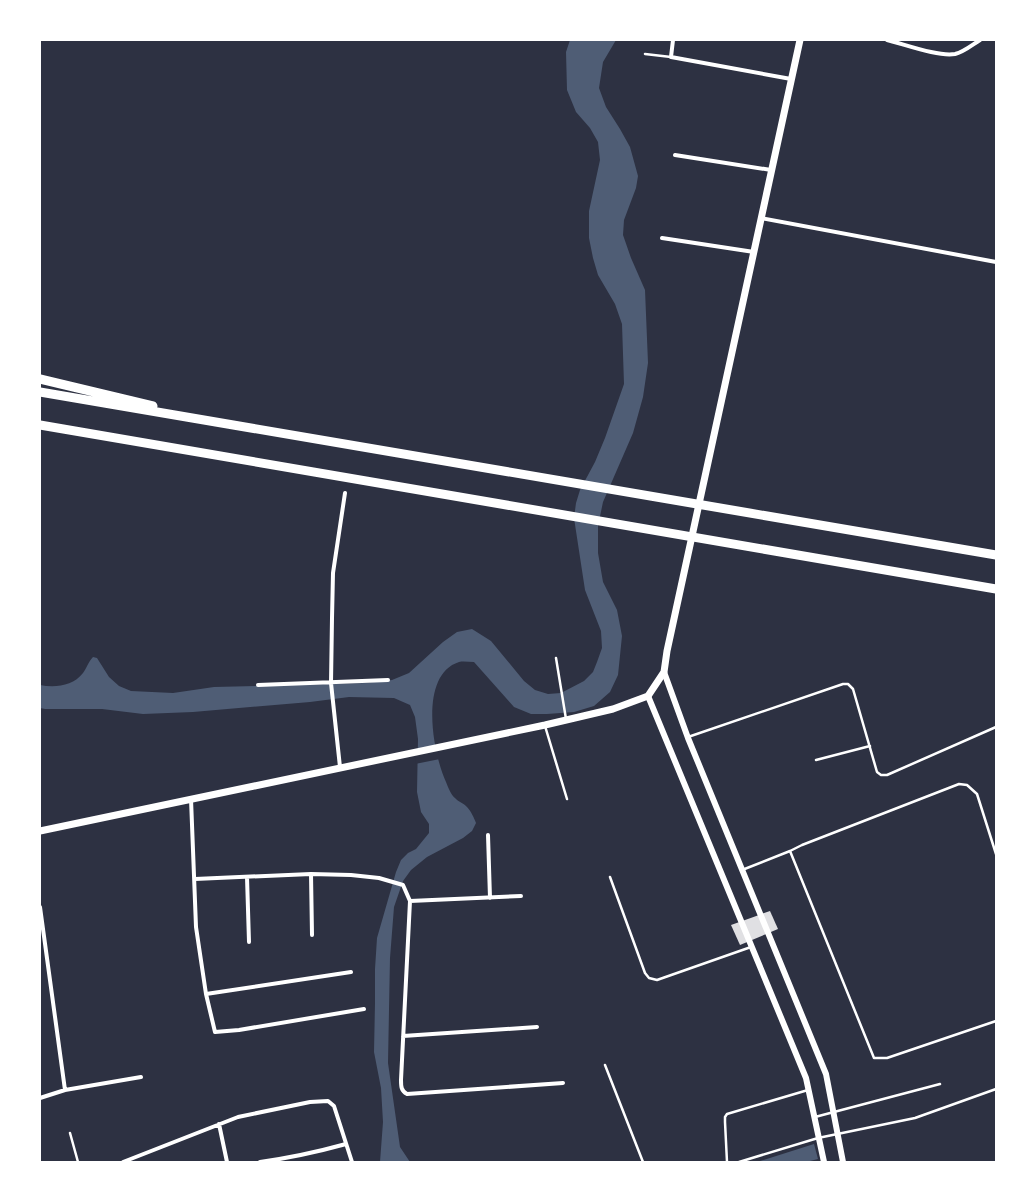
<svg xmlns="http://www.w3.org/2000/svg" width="1036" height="1202" font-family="'Varela Round',sans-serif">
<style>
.water{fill:#4f5d75}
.pier{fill:#2d3142}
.building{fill:#e0e0e3}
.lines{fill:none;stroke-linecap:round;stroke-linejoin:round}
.service{stroke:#fff;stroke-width:2.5}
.minor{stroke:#fff;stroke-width:4}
.tertiary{stroke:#fff;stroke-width:6}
.secondary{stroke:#fff;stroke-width:7}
.motorway{stroke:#fff;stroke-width:9}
</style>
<rect width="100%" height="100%" fill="#2d3142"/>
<!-- water -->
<path class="water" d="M 570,40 L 616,40 L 603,62 L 599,88 L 606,107 L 620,129 L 630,147 L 638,176 L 636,188 L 624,220 L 623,235 L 631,258 L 645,290 L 648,363 L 643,397 L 633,433 L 603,502 L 598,526 L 598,553 L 603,582 L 617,610 L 622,636 L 618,675 L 610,692 L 594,706 L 574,712 L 547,714 L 531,714 L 514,707 L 474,662 C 469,662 463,661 459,662 C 418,675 433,754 446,782 C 448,787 451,795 455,798 C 458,802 464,803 467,807 C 471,811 474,818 476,823 L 472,831 L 463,838 L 427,857 L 411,870 L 403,881 L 394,907 L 390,958 L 388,1063 L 400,1147 L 410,1162 L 380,1162 L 383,1122 L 381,1088 L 374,1052 L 375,1003 L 375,969 L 377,938 L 396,872 L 401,860 L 408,853 L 416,849 L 429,833 L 429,824 L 421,812 L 417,792 L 418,739 L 415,717 L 410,705 L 394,698 L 349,697 L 310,702 L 193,712 L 143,714 L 102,709 L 45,709 L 40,708 L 40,685 C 55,688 73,686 83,673 C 87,668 88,662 93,657 L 97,658 L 109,677 L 119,686 L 131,691 L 173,693 L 214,687 L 365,683 L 392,680 L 409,673 L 443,642 L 457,632 L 472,629 L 491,641 L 524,681 L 535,690 L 548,694 L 561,693 L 584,681 L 593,672 L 597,662 L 602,648 L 601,631 L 585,590 L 574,518 L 576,503 L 580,490 L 595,462 L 605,438 L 624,384 L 622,324 L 615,304 L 598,275 L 593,258 L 589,238 L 589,211 L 600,160 L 598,142 L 590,128 L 576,112 L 567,90 L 566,52 Z
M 814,1144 L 818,1159 L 806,1162 L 757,1162 Z"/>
<!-- pier -->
<path class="pier" d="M 437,745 L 440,759 L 415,764 L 416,749 Z"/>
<!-- building -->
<path class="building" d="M 770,911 L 778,929 L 740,945 L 731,925 Z"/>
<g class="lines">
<!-- service -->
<path class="service" d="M 645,54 L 671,57
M 556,658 L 566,719
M 545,726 L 567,799
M 688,737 L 843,684 L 848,684 L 853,689 L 877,772 L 881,775 L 887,775 L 996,727
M 816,760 L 870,746
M 996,854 L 977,794 L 967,785 L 959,784 L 802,845 L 790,851 L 874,1058 L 887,1058 L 996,1021
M 742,870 L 790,851
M 610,877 L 645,973 L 649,978 L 657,980 L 751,947
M 605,1065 L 643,1162
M 815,1117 L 940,1084
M 70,1133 L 78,1162
M 727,1162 L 725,1122 L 725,1117 L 727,1114 L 808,1090
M 739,1162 L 818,1138 L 915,1118 L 996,1089"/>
<!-- minor -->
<path class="minor" d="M 673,40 L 671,57 L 791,79
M 887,40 C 904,44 938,57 955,54 C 964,52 972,45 980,40
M 675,155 L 771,170
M 761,218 L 996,262
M 662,238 L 754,252
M 258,685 L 388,680
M 340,767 L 331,683 L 332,618 L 333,573 L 345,493
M 191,799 L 196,927 L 206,994 L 215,1032 L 239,1030 L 364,1009
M 488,835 L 490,898
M 311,874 L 312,935
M 247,877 L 249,942
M 195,879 L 311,874 L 351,875 L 379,878 L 403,885 L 410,901 L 521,896
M 410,901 L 401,1080 C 401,1086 401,1091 407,1094 L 563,1083
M 40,907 L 65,1090
M 206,994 L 351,972
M 403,1036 L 537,1027
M 40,1098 L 65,1090 L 141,1077
M 219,1124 L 227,1162
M 123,1162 L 238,1117 L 310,1102 L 328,1101 L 334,1106 L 352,1162
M 260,1162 C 289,1158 317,1152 346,1144"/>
<!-- tertiary -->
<path class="tertiary" d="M 664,672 L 688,738 L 826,1074 L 843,1162
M 648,696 L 806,1078 L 824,1162"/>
<!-- secondary -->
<path class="secondary" d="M 40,831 L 545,725 L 613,709 L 648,696 L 664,672 L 667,651 L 800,40"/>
<!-- motorway -->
<path class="motorway" d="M 40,379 L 153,406
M 40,392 L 996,555
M 40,425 L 996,589"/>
</g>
<!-- border -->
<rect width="1036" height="1202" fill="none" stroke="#ffffff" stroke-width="82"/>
</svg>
